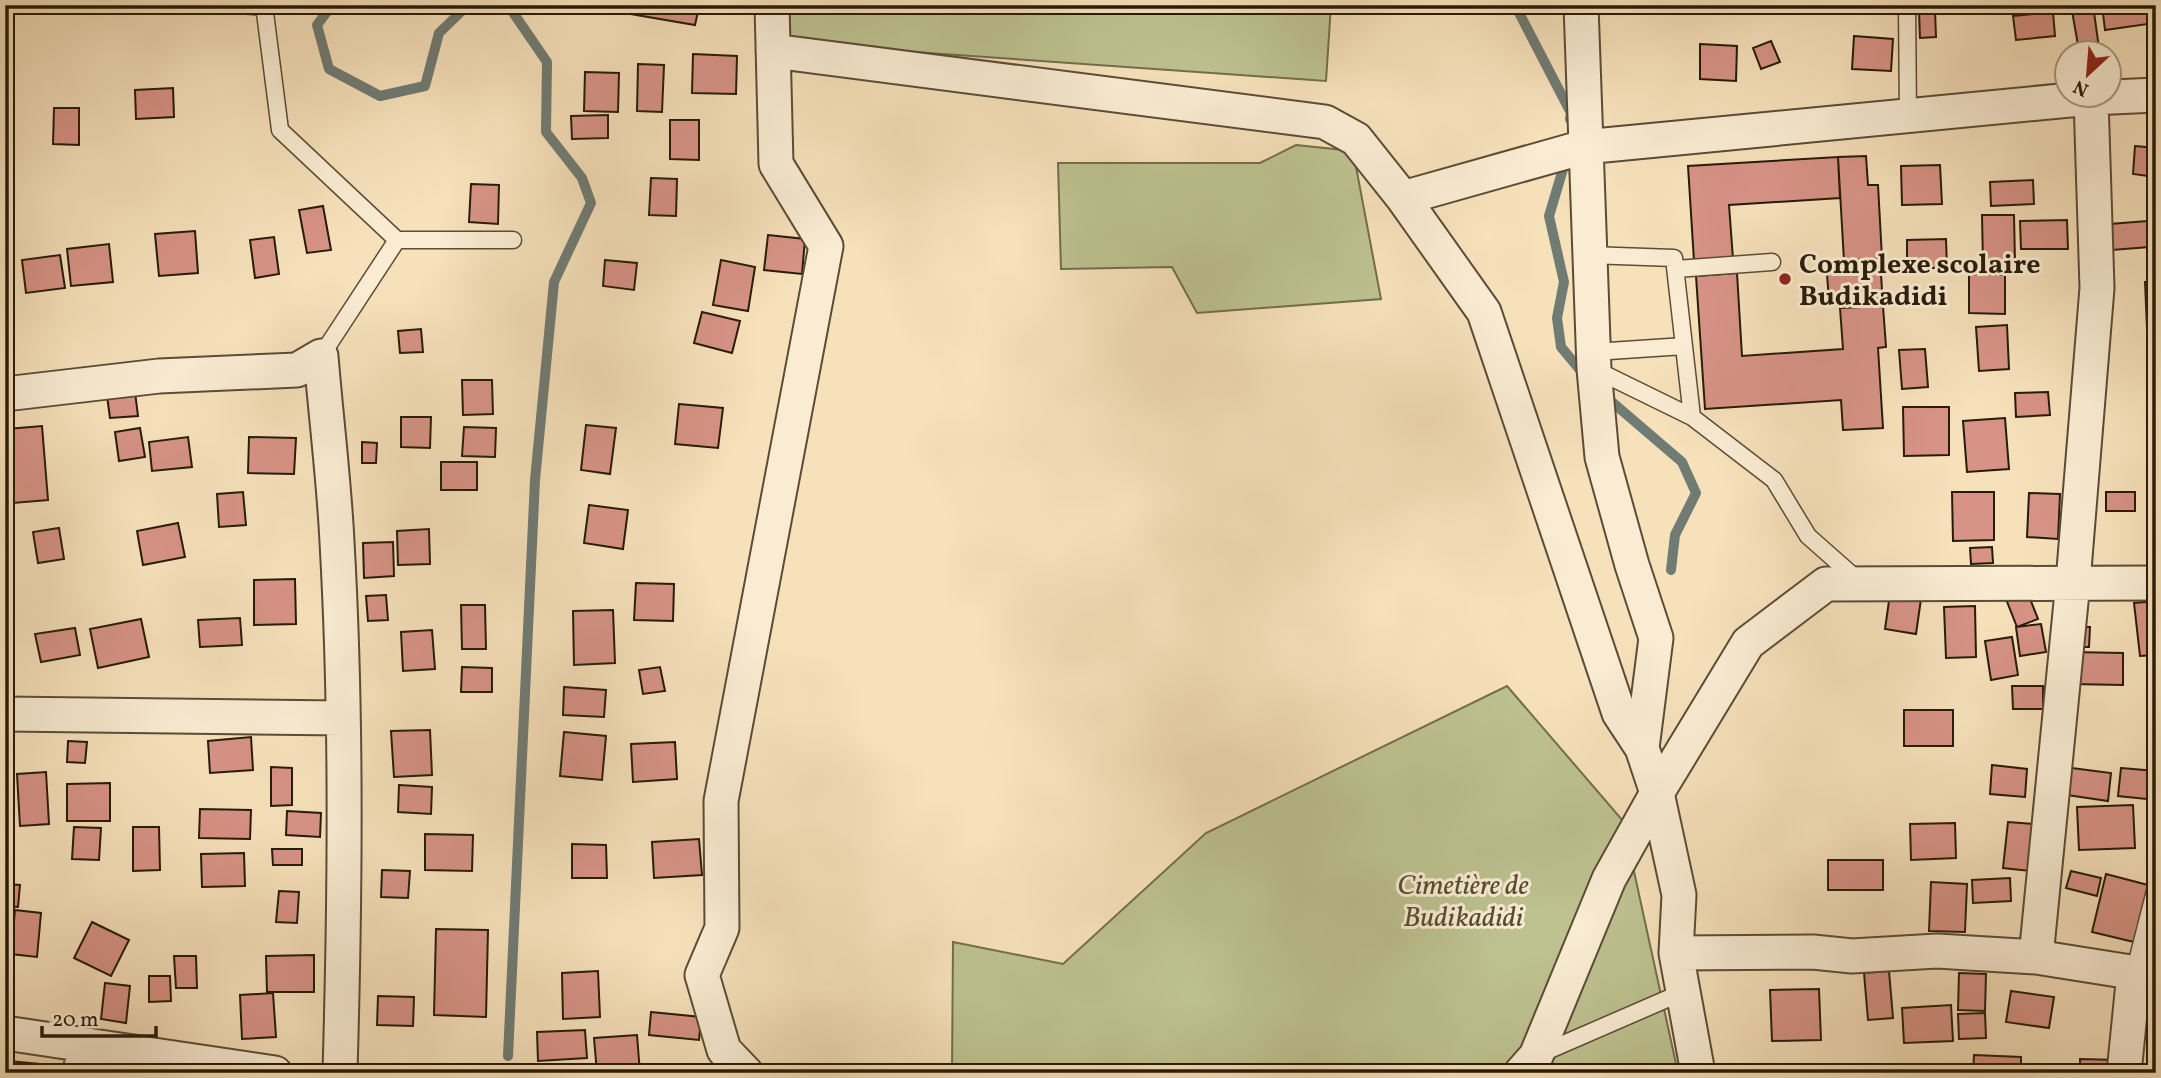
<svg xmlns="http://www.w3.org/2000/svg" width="2161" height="1078" font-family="Vollkorn,serif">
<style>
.green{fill:#bdc290;stroke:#726e4d;stroke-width:2}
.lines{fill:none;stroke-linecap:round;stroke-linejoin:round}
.stream{stroke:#707b74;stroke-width:10}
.building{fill:#d79386;stroke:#271b0a;stroke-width:2}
.lane-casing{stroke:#5b4c36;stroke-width:19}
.street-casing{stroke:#5b4c36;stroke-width:37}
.lane{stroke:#f9ecd3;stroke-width:16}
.street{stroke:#f9ecd3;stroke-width:33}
.poi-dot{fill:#8f2418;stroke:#f9ecd3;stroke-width:2.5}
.labels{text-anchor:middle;stroke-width:6;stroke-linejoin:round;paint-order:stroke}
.poi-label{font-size:28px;font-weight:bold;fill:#271b0a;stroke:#f9ecd3;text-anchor:start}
.park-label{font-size:28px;font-style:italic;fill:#544d32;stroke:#f9ecd3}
</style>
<rect width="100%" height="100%" fill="#f6e1bb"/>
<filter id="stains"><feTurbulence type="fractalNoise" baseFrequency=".00286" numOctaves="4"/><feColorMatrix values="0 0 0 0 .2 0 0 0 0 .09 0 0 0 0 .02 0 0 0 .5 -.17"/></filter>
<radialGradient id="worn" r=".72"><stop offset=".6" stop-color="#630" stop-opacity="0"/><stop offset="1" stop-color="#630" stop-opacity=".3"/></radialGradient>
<!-- green -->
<path class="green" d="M 789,5 L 1331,5 L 1326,81 L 786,43 Z
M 1296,145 L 1353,151 L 1381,299 L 1197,313 L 1172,267 L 1061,269 L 1058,163 L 1260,163 Z
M 1507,686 L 1623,821 L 1678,1073 L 952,1073 L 953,942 L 1063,964 L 1206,833 Z"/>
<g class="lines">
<!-- stream -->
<path class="stream" d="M 332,5 L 317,25 L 329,69 L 380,96 L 425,86 L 439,33 L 468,5
M 499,5 L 510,8 L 547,62 L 546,132 L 582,178 L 591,203 L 554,282 L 535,480 L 508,1056
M 1515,5 L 1571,113 L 1570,119
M 1566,159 L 1549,216 L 1564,282 L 1557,318 L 1561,347 L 1586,377
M 1605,396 L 1682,462 L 1696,493 L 1675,535 L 1671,570"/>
</g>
<!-- building -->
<path class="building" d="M 578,5 L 713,5 L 712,9 L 699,7 L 695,25 Z
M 2071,5 L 2093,5 L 2099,48 L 2079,51 Z
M 2102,5 L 2153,5 L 2155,23 L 2105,30 Z
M 1935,10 L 1936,37 L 1920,38 L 1919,11 Z
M 2053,12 L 2055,36 L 2016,40 L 2013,16 Z
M 1854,36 L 1893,39 L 1891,71 L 1852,69 Z
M 1771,41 L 1780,62 L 1761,69 L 1753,48 Z
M 1700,44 L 1737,46 L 1736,81 L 1700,79 Z
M 693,54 L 737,56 L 736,94 L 692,93 Z
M 638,64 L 664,65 L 662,112 L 637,111 Z
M 585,72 L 619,73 L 618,112 L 584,111 Z
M 173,88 L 174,117 L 136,119 L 135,90 Z
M 54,108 L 79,108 L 79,145 L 53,144 Z
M 608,115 L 608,138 L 572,139 L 571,116 Z
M 670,120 L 699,120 L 699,160 L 670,159 Z
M 2135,146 L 2156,148 L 2156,177 L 2133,174 Z
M 1866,156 L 1868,185 L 1878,185 L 1882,258 L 1844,261 L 1838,157 Z
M 1838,157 L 1840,198 L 1729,205 L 1733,259 L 1694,261 L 1688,166 Z
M 1940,165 L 1942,204 L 1902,205 L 1901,166 Z
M 651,178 L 677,179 L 676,216 L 649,215 Z
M 2033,180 L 2034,204 L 1991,206 L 1990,182 Z
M 471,184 L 499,185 L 498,224 L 469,222 Z
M 323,206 L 331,250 L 307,253 L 299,210 Z
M 1982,215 L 2014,215 L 2015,262 L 1983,263 Z
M 2067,220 L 2068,249 L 2021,249 L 2020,221 Z
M 2147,221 L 2149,247 L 2112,250 L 2110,224 Z
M 195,231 L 198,273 L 159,276 L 155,234 Z
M 768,235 L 805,239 L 802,274 L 764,270 Z
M 274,237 L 279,274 L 255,278 L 250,240 Z
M 1946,239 L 1947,268 L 1907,268 L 1907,240 Z
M 109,244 L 113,282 L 71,286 L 67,249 Z
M 60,255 L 65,288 L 26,293 L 22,260 Z
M 1880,258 L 1883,306 L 1840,308 L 1839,299 L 1829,300 L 1826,262 Z
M 605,260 L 637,263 L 634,290 L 603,286 Z
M 721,260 L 755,267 L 748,311 L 713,305 Z
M 1737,273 L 1742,356 L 1843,349 L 1840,308 L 1883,306 L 1886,347 L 1878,348 L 1883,428 L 1843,430 L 1841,400 L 1705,409 L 1696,276 Z
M 1969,274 L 2005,275 L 2005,314 L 1969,313 Z
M 2145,282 L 2156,282 L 2156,328 L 2147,328 Z
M 702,312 L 740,321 L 732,353 L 694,343 Z
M 2007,325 L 2009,369 L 1979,371 L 1976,327 Z
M 421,329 L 423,352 L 400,353 L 398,331 Z
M 2153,341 L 2156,341 L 2156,369 L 2153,370 Z
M 1925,349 L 1928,387 L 1902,389 L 1899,350 Z
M 462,380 L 492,380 L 493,414 L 463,415 Z
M 135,392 L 138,416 L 110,418 L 107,396 Z
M 2048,392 L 2050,415 L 2016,417 L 2015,393 Z
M 679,404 L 723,408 L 718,448 L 675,444 Z
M 1903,407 L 1949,407 L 1949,455 L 1904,456 Z
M 401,417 L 431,417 L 430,448 L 401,447 Z
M 2005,418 L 2009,469 L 1967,472 L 1963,421 Z
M 586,425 L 616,428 L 610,474 L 581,470 Z
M 42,426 L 48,500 L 13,503 L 7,429 Z
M 464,427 L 496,428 L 495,457 L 462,456 Z
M 140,428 L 145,457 L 119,461 L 115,432 Z
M 188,437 L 192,467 L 152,471 L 149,442 Z
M 249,437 L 296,438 L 294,474 L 248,473 Z
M 362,442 L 377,443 L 376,463 L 362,463 Z
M 441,462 L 477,462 L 477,490 L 441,490 Z
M 243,492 L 246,525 L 219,527 L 217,494 Z
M 1952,492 L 1994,492 L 1994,540 L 1953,541 Z
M 2106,492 L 2135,492 L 2135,511 L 2106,511 Z
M 2029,493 L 2060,494 L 2058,539 L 2027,537 Z
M 589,505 L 628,510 L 623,549 L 584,543 Z
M 178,523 L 185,557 L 143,565 L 137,531 Z
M 59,528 L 64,559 L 38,563 L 33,532 Z
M 429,529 L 430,564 L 398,565 L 397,531 Z
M 393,542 L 394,576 L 364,578 L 363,543 Z
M 1992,547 L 1993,563 L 1971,564 L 1970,548 Z
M 295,579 L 296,624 L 254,625 L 254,580 Z
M 636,583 L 674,584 L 673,621 L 634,620 Z
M 2027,591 L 2038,619 L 2017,627 L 2006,599 Z
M 1890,594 L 1921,599 L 1916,634 L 1885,629 Z
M 386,595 L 388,620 L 368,621 L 366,596 Z
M 2156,601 L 2156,655 L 2140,656 L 2134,603 Z
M 461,605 L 485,605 L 486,649 L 462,649 Z
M 1975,606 L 1976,657 L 1946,658 L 1944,607 Z
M 613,610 L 615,663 L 574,665 L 573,611 Z
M 240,618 L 242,645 L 200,647 L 198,620 Z
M 141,619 L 149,657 L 98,668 L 90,629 Z
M 2041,624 L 2046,652 L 2020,656 L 2016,627 Z
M 2072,627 L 2090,627 L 2089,647 L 2071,647 Z
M 75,628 L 80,655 L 41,662 L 35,634 Z
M 432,630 L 435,669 L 403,671 L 401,632 Z
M 2012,637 L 2018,675 L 1991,680 L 1985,641 Z
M 2071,652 L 2123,653 L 2123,685 L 2071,684 Z
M 462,667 L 492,668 L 492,692 L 461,692 Z
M 660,667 L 665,691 L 643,694 L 639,670 Z
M 2012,686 L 2043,686 L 2043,709 L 2013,709 Z
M 564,687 L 606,690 L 604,717 L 563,715 Z
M 1904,710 L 1953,710 L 1953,746 L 1904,746 Z
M 430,730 L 432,775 L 394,777 L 391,731 Z
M 564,732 L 606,736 L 602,780 L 560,776 Z
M 251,737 L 253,770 L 210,773 L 208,741 Z
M 68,741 L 87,742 L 85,763 L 67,762 Z
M 675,742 L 677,779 L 633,782 L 631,744 Z
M 1992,765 L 2027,769 L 2025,797 L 1990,794 Z
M 271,767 L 292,768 L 292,805 L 271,806 Z
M 2064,767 L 2111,773 L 2108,801 L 2060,794 Z
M 2121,768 L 2156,771 L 2156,800 L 2118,796 Z
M 46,772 L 49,824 L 20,826 L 17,774 Z
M 110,783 L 110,821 L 67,821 L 67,784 Z
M 399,785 L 432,787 L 431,814 L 398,812 Z
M 2133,805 L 2135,848 L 2079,850 L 2077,807 Z
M 200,809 L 251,810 L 250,839 L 199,838 Z
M 287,811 L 321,813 L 320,837 L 286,835 Z
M 2008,822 L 2034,824 L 2030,871 L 2003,868 Z
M 1955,823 L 1956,858 L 1911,860 L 1910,824 Z
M 74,827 L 101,828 L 99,860 L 72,859 Z
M 133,827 L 159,827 L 160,870 L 133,871 Z
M 425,834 L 473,835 L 472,871 L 425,870 Z
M 699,839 L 702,875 L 654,878 L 652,842 Z
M 572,844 L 606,845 L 607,878 L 572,878 Z
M 272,849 L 302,849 L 302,865 L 273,865 Z
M 244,853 L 245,886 L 202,887 L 201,854 Z
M 1828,860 L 1883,860 L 1883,890 L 1828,890 Z
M 382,870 L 410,871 L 408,898 L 381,897 Z
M 2071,871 L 2101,878 L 2097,896 L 2066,888 Z
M 2106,874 L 2148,885 L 2134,942 L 2092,932 Z
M 2010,878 L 2011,901 L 1973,903 L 1972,880 Z
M 1931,882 L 1967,884 L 1965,932 L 1929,931 Z
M 5,884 L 20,885 L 18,907 L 5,906 Z
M 279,891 L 299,892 L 297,923 L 276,922 Z
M 2156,909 L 2156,953 L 2146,951 Z
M 15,910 L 41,913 L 37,957 L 11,954 Z
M 92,922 L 129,940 L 111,976 L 74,958 Z
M 436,929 L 488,930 L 486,1017 L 434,1015 Z
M 314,955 L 314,992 L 267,992 L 266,956 Z
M 174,956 L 196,956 L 197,988 L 176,988 Z
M 598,971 L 600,1017 L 563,1019 L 562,973 Z
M 1889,971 L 1893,1018 L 1868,1020 L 1864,973 Z
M 1959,973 L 1986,974 L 1985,1011 L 1958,1010 Z
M 149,976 L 170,976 L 171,1001 L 149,1002 Z
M 105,983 L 130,986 L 126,1023 L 101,1019 Z
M 1819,989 L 1821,1040 L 1772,1041 L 1770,990 Z
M 2011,991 L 2054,997 L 2049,1028 L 2006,1022 Z
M 273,993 L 276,1037 L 242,1039 L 240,995 Z
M 378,996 L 414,997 L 413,1026 L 377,1025 Z
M 1951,1005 L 1953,1041 L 1904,1043 L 1902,1008 Z
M 651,1012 L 701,1017 L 699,1040 L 649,1035 Z
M 1985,1013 L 1986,1038 L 1959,1039 L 1958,1014 Z
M 585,1030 L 587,1058 L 538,1061 L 537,1032 Z
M 637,1035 L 640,1073 L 597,1073 L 594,1038 Z
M 1974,1055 L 2021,1057 L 2021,1073 L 1973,1073 Z
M 2080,1059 L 2117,1060 L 2117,1073 L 2080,1073 Z
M 9,1061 L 39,1064 L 38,1073 L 7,1073 Z
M 1810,1065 L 1812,1073 L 1785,1073 Z
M 2032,1068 L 2062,1073 L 2031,1073 Z"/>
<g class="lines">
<defs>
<path id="lane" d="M 240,5 L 264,7
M 264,5 L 280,130 L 397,240
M 1907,5 L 1908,115
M 1589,255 L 1674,258 L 1692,417
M 1676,269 L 1772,262
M 1594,352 L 1684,346
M 321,356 L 397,240 L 513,240
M 1594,369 L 1692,417 L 1774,480 L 1808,536 L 1860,582
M 2134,973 L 2156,887
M 1538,1055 L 1683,992"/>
<path id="street" d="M 1581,5 L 1594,369 L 1602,457 L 1632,565 L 1656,638 L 1642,748
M 773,51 L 1325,122 L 1356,139 L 1403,198 L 1484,312 L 1619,713 L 1642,748 L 1657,793 L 1679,895 L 1676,953 L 1698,1073
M 1403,198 L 1584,147 L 2091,98 L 2156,95
M 5,394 L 159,376 L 297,370 L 321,356 C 326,418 334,480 337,542 C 347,718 345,896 340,1073
M 5,714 L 342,718
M 1676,953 L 1813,952 L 1852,956 L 1937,951 L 2036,957 L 2156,976
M 2036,957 L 2073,582 L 2097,288 L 2091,98
M 5,1033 L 275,1073
M 79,1073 L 88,1045
M 746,1073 L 724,1050 L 702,975 L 722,928 L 721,801 L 826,246 L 776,164 L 772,5
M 1521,1073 L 1536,1056 L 1609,879 L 1657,793 L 1748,643 L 1826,584 L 2156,583
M 2124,1073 L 2134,973"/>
</defs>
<!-- lane casing -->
<use href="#lane" class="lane-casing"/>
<!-- street casing -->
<use href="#street" class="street-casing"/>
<!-- lane -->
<use href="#lane" class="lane"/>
<!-- street -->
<use href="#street" class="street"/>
</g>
<!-- markers -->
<circle class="poi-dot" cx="1785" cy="279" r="7"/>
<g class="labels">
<!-- poi labels -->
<g class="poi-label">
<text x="1799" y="273">Complexe scolaire<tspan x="1799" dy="32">Budikadidi</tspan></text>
</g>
<!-- park labels -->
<g class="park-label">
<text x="1463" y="894">Cimetière de<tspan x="1463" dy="32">Budikadidi</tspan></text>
</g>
</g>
<!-- margin -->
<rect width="2161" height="1078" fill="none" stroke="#f6e1bb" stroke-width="28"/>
<rect x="7" y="7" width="2147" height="1064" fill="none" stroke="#271b0a" stroke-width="3.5"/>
<rect x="14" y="14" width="2133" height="1050" fill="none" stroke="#271b0a" stroke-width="2"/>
<!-- north arrow -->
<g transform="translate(2088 74) rotate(206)"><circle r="33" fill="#f9ecd3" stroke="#a59883" stroke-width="2"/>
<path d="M0-5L12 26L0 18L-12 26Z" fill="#8f2418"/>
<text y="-10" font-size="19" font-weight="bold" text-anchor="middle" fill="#271b0a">N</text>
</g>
<!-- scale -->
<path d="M42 1026v10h114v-10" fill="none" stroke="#271b0a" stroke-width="3.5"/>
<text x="52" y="1026" font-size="21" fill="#271b0a" stroke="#f9ecd3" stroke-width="5" paint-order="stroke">20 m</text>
<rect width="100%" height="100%" filter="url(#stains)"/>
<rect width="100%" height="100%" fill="url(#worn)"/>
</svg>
